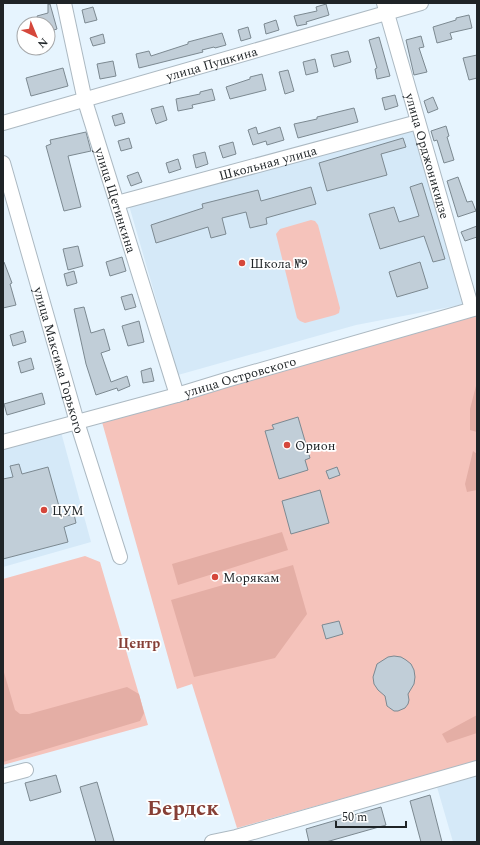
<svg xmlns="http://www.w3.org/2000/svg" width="480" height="845" font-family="Spectral,serif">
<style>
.built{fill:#d5e9f8}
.green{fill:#f5c3bb}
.forest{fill:#e4aea5}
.building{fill:#c1ced8;stroke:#7c8991}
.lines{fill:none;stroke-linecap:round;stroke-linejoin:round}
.minor-casing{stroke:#acb9c2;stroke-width:16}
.minor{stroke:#fff;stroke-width:14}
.poi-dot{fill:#d5473b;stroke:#fff;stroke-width:1.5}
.labels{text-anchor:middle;stroke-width:3.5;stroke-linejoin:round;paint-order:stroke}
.street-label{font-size:13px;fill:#1f2427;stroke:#fff}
.poi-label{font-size:13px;fill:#1f2427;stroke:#fff;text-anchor:start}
.neighbourhood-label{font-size:14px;font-weight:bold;fill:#863f36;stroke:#fff}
.town-label{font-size:21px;font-weight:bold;fill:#863f36;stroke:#fff}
</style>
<rect width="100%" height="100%" fill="#e6f4fe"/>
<!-- built -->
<path class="built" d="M 420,124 L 471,303 L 356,325 L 178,375 L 128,202 Z
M 61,432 L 91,542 L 3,567 L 3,449 Z
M 477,776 L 477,842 L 453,842 L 437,787 Z"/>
<!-- green -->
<path class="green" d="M 311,220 L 315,221 L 318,225 L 340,308 L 339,313 L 335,315 L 305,323 L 300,321 L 297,318 L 276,234 L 280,229 Z
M 477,315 L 477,761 L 237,828 L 192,684 L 177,689 L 102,422 Z
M 85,556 L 100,562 L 148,725 L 3,765 L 3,579 Z"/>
<!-- forest -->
<path class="forest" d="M 477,382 L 477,432 L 470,430 L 470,409 Z
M 473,451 L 477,454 L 477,490 L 467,492 L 465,484 Z
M 282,532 L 288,550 L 178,585 L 172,564 Z
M 293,565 L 307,614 L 275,658 L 194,677 L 171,600 Z
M 3,669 L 15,710 L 20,714 L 29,714 L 127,687 L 139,694 L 144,713 L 140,721 L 3,762 Z
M 477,715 L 477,733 L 447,743 L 442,734 Z"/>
<!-- building -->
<path class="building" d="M 48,4 L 50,4 L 57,29 L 48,32 L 48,24 L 39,24 L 37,16 L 48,13 Z
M 326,4 L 329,15 L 306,22 L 307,24 L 297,26 L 294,16 L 317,11 L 316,7 Z
M 93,7 L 97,20 L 85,23 L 82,10 Z
M 469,15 L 472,28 L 450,33 L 452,39 L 437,43 L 433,27 L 456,20 L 456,18 Z
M 276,20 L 279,30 L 266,34 L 264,24 Z
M 248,27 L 251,38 L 241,41 L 238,30 Z
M 222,33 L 226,45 L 215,48 L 214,47 L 202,50 L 203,52 L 139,68 L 136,54 L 149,51 L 151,56 L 188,44 L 188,42 Z
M 103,34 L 105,43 L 93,46 L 90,38 Z
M 421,36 L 424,47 L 419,48 L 427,72 L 414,75 L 406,40 Z
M 379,37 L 390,76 L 377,79 L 375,69 L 377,68 L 369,40 Z
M 348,51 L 351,62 L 334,67 L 331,55 Z
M 477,55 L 477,78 L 469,80 L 463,58 Z
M 315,59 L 318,72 L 306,75 L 303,62 Z
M 113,61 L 116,76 L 100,79 L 97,64 Z
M 63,68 L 68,86 L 31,96 L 26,78 Z
M 288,70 L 294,91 L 285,94 L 279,72 Z
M 262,74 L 266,90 L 230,99 L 226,87 L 250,79 L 250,77 Z
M 212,89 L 215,100 L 192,105 L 193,108 L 178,111 L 176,99 L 200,94 L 200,92 Z
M 395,95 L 398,106 L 385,110 L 382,98 Z
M 433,97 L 438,109 L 428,113 L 424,101 Z
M 163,106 L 167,120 L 156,124 L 151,109 Z
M 354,108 L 358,122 L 298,138 L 294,124 L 317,119 L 317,117 Z
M 122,113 L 125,123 L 115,126 L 112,116 Z
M 446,126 L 449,136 L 447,137 L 454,160 L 444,163 L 437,140 L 434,141 L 431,131 Z
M 256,127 L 258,134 L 280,127 L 284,140 L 267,145 L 266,141 L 253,145 L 248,130 Z
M 86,132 L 91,151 L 68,156 L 81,207 L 64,211 L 46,146 L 51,144 L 50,140 Z
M 129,138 L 132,148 L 121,151 L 118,141 Z
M 403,138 L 406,147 L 381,154 L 387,175 L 327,191 L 319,163 Z
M 233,142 L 236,154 L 223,158 L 219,146 Z
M 205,152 L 208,164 L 196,168 L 193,155 Z
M 178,159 L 181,169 L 169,173 L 166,163 Z
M 138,172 L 142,182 L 131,186 L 127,176 Z
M 458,177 L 467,202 L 472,201 L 476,211 L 458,217 L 447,181 Z
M 422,183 L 445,259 L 433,262 L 424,236 L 380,249 L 369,214 L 394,207 L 399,222 L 419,216 L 410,187 Z
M 311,187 L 316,204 L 266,218 L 267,224 L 250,228 L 246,212 L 222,218 L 226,234 L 211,238 L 208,227 L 156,243 L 151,225 L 203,208 L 202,204 L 258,190 L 261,201 Z
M 477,226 L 477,237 L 465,241 L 461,232 Z
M 78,246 L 83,266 L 68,270 L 63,249 Z
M 122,257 L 126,271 L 110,276 L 106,262 Z
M 3,262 L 4,262 L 12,283 L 10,284 L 16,305 L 3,308 Z
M 420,262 L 428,288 L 397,297 L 389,272 Z
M 74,271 L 77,283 L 67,286 L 64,274 Z
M 132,294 L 136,307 L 125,310 L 121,297 Z
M 84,307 L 91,333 L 104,329 L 110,350 L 101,353 L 111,382 L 127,376 L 130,386 L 118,391 L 117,388 L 96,395 L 86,364 L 74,309 Z
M 139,321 L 144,342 L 128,346 L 122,326 Z
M 23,331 L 26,342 L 13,346 L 10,335 Z
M 31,358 L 34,369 L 21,373 L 18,362 Z
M 151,368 L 154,381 L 143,383 L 141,371 Z
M 42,393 L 45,404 L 7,415 L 4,404 Z
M 298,417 L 310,458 L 305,460 L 308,470 L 279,479 L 265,431 L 274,429 L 272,425 Z
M 19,464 L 22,474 L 48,467 L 62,517 L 74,514 L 76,523 L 64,527 L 68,542 L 3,559 L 3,479 L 13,477 L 10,466 Z
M 337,467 L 340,475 L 329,479 L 326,471 Z
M 320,490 L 329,523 L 291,534 L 282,501 Z
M 339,621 L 343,634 L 326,639 L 322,625 Z
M 394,656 L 401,657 L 406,660 L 411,664 L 414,670 L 415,677 L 414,684 L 408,694 L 409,700 L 408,704 L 405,708 L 398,711 L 394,711 L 387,706 L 385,696 L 378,690 L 374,684 L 373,677 L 377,664 L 388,657 Z
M 56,775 L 61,792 L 30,801 L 25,783 Z
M 97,782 L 114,841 L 110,842 L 96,842 L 80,787 Z
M 430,795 L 442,842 L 421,842 L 410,801 Z
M 381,807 L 386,825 L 326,842 L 309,842 L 306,829 Z"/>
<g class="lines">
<defs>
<g id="minor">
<path id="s1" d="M 64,3 L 85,101 L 177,395"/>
<path id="s2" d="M 384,3 L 472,309"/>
<path id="s3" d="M 3,123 L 421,3"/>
<path id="s4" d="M 3,163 L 77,422 L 120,557"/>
<path id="s5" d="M 117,203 L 418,122"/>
<path id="s6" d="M 3,442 L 177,395 L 226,380 L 477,308"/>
<path d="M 3,776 L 26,770"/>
<path d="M 212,842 L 236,837 L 477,768"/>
</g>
</defs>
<!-- minor casing -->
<use href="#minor" class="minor-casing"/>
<!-- minor -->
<use href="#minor" class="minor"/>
</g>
<!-- markers -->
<g class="poi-dot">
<circle cx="242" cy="263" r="4"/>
<circle cx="287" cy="445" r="4"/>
<circle cx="44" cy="510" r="4"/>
<circle cx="215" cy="577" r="4"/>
</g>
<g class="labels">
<!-- street labels -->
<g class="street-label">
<text dy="5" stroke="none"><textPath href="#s3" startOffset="217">улица Пушкина</textPath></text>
<text dy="5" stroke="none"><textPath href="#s2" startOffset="159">улица Орджоникидзе</textPath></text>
<text dy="5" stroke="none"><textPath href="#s5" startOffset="156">Школьная улица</textPath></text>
<text dy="5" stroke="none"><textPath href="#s1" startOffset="204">улица Щетинкина</textPath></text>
<text dy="5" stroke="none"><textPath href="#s4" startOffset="205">улица Максима Горького</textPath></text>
<text dy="5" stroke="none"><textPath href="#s6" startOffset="246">улица Островского</textPath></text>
</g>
<!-- poi labels -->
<g class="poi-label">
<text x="250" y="268">Школа №9</text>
<text x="295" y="450">Орион</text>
<text x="52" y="515">ЦУМ</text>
<text x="223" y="582">Морякам</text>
</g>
<!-- neighbourhood labels -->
<g class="neighbourhood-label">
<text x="139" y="648">Центр</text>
</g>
<!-- town labels -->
<g class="town-label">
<text x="183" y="815">Бердск</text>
</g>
</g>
<!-- border -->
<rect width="480" height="845" fill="none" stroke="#1f2427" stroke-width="8"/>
<!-- north arrow -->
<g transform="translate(36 36) rotate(136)"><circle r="19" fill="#ffffff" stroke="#a5a7a9"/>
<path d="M0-3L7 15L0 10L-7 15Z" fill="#d5473b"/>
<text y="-6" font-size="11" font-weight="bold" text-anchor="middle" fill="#1f2427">N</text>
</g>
<!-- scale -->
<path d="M336 821v6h70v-6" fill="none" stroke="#1f2427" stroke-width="2"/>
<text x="342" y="821" font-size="12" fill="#1f2427" stroke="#ffffff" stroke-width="3" paint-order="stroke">50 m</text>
</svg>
